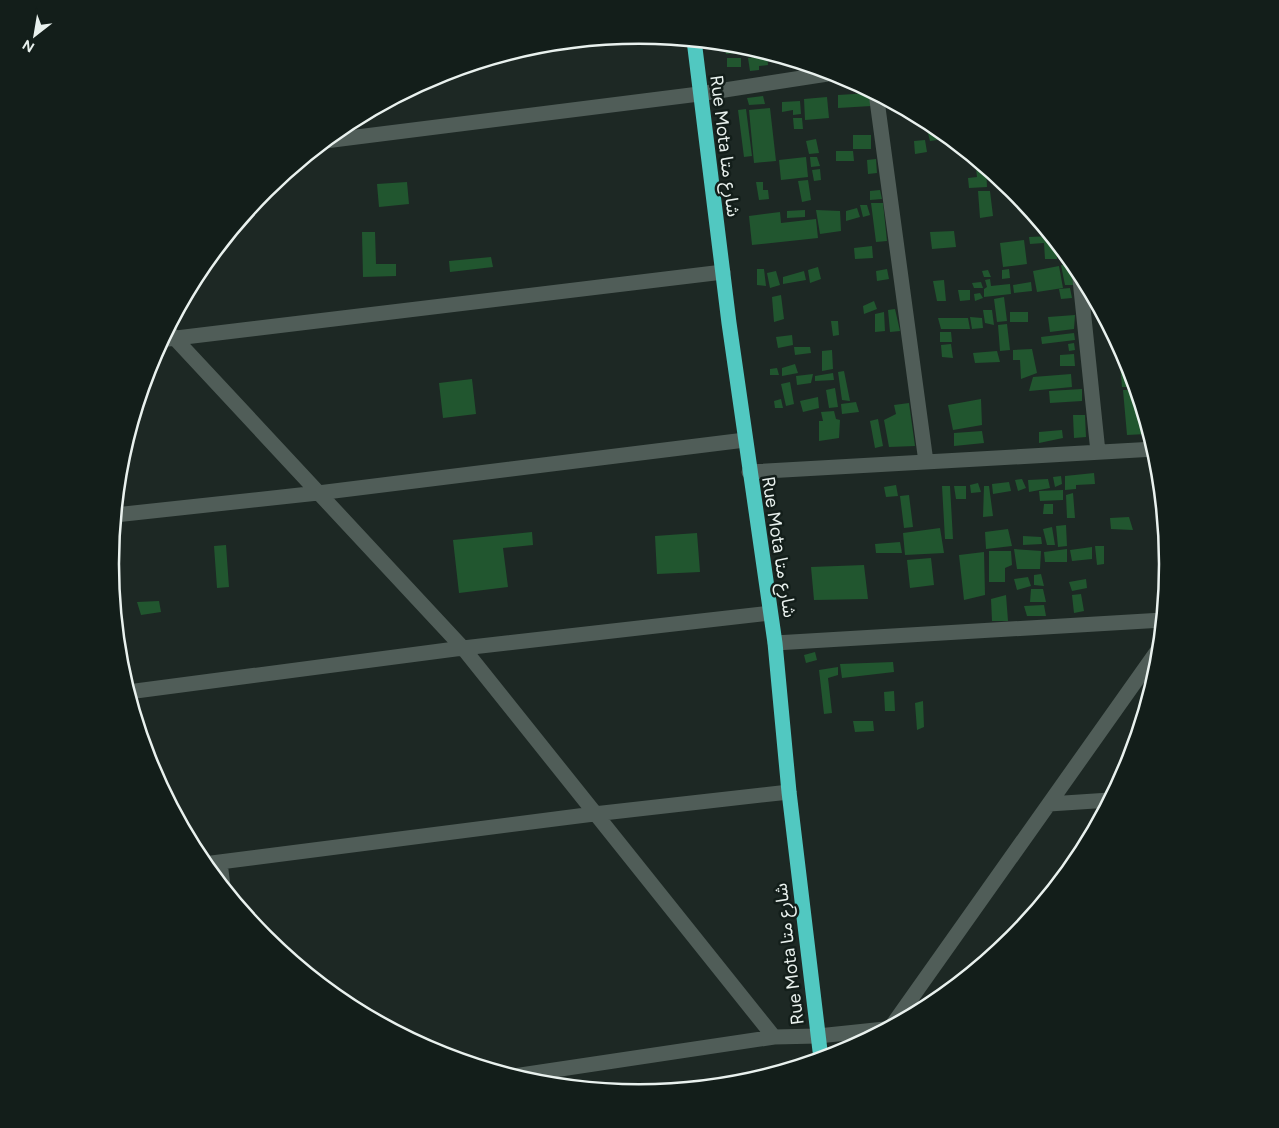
<svg xmlns="http://www.w3.org/2000/svg" width="1279" height="1128" font-family="Figtree,'Noto Sans Arabic',sans-serif">
<style>
.building{fill:#21562f}
.lines{fill:none;stroke-linecap:round;stroke-linejoin:round}
.street{stroke:#505d58;stroke-width:15}
.highway{stroke:#51c8c1;stroke-width:15}
.labels{text-anchor:middle;stroke-width:5;stroke-linejoin:round;paint-order:stroke}
.street-label{font-size:18px;fill:#e9f1ee;stroke:#131e1a}
.rim{fill:none;stroke:#e9f1ee;stroke-width:2.5}
</style>
<rect width="100%" height="100%" fill="#1d2824"/>
<!-- building -->
<path class="building" d="M 725,43 L 737,45 L 737,53 L 726,54 Z
M 739,45 L 752,48 L 752,50 L 741,53 Z
M 767,55 L 768,65 L 759,66 L 759,70 L 750,71 L 748,58 Z
M 727,58 L 741,58 L 741,67 L 727,67 Z
M 870,93 L 871,106 L 838,108 L 838,95 Z
M 763,96 L 765,104 L 749,105 L 747,98 Z
M 827,97 L 829,118 L 805,120 L 804,99 Z
M 800,101 L 801,114 L 793,115 L 793,110 L 782,112 L 782,102 Z
M 770,108 L 776,161 L 754,163 L 749,110 Z
M 746,109 L 752,156 L 744,157 L 738,110 Z
M 793,118 L 802,118 L 803,129 L 794,129 Z
M 937,127 L 944,133 L 951,138 L 930,141 L 928,133 L 938,131 Z
M 853,135 L 871,135 L 871,149 L 853,149 Z
M 816,139 L 819,153 L 809,154 L 806,141 Z
M 925,140 L 927,152 L 915,154 L 914,141 Z
M 836,151 L 853,151 L 854,161 L 836,161 Z
M 806,157 L 808,177 L 781,180 L 779,160 Z
M 810,157 L 817,157 L 820,166 L 811,167 Z
M 876,159 L 877,173 L 868,174 L 867,160 Z
M 975,159 L 986,167 L 987,187 L 969,188 L 968,178 L 977,177 Z
M 820,169 L 821,180 L 814,181 L 812,170 Z
M 989,170 L 996,175 L 1000,178 L 990,179 Z
M 808,180 L 811,200 L 802,202 L 798,181 Z
M 407,182 L 409,204 L 379,207 L 377,184 Z
M 756,182 L 763,182 L 763,190 L 768,190 L 769,199 L 759,200 Z
M 880,190 L 882,199 L 870,200 L 870,191 Z
M 978,191 L 990,191 L 993,216 L 980,218 Z
M 871,203 L 883,203 L 887,241 L 876,242 Z
M 860,205 L 867,205 L 870,215 L 863,217 Z
M 857,208 L 860,217 L 846,221 L 846,211 Z
M 805,210 L 805,217 L 787,218 L 787,211 Z
M 816,210 L 840,211 L 841,231 L 820,234 Z
M 780,212 L 781,223 L 816,219 L 818,238 L 752,245 L 749,216 Z
M 954,231 L 956,247 L 932,249 L 930,232 Z
M 362,232 L 375,232 L 376,264 L 396,264 L 396,276 L 363,277 Z
M 1051,236 L 1056,242 L 1057,259 L 1045,259 L 1044,243 L 1030,244 L 1029,237 Z
M 1024,240 L 1027,264 L 1003,267 L 1000,243 Z
M 872,246 L 873,258 L 855,259 L 854,248 Z
M 491,257 L 493,267 L 450,272 L 449,261 Z
M 1061,265 L 1072,266 L 1073,285 L 1065,285 Z
M 1059,266 L 1063,288 L 1037,292 L 1033,271 Z
M 818,267 L 821,279 L 810,283 L 808,270 Z
M 757,269 L 764,269 L 766,286 L 757,285 Z
M 887,269 L 889,279 L 877,281 L 876,271 Z
M 1009,269 L 1010,278 L 1002,279 L 1002,270 Z
M 988,270 L 991,277 L 984,277 L 982,271 Z
M 776,271 L 780,285 L 770,288 L 767,273 Z
M 804,271 L 806,280 L 783,284 L 783,277 Z
M 990,279 L 991,286 L 1010,284 L 1011,294 L 984,297 L 984,289 L 987,287 L 985,280 Z
M 944,280 L 946,301 L 937,301 L 933,281 Z
M 981,282 L 983,288 L 974,288 L 972,283 Z
M 1031,282 L 1032,291 L 1014,293 L 1013,285 Z
M 1070,288 L 1072,298 L 1061,299 L 1059,289 Z
M 958,290 L 970,290 L 970,300 L 960,301 Z
M 980,293 L 983,298 L 975,301 L 974,294 Z
M 781,295 L 784,319 L 774,322 L 772,297 Z
M 1004,297 L 1007,321 L 997,322 L 994,299 Z
M 874,301 L 877,309 L 864,314 L 863,306 Z
M 895,309 L 900,331 L 890,332 L 888,310 Z
M 983,310 L 992,310 L 994,325 L 985,323 Z
M 884,312 L 885,331 L 875,332 L 875,314 Z
M 1010,312 L 1028,312 L 1028,322 L 1010,322 Z
M 1075,315 L 1074,329 L 1050,332 L 1048,317 Z
M 970,317 L 982,318 L 983,328 L 972,329 Z
M 938,318 L 968,318 L 970,329 L 941,329 Z
M 831,321 L 838,321 L 839,335 L 833,336 Z
M 1007,324 L 1010,350 L 1000,351 L 998,325 Z
M 940,332 L 951,332 L 952,342 L 940,342 Z
M 1074,333 L 1075,340 L 1042,344 L 1041,337 Z
M 792,335 L 793,345 L 778,348 L 776,337 Z
M 1117,342 L 1118,342 L 1127,360 L 1120,361 Z
M 1074,343 L 1075,350 L 1069,351 L 1068,344 Z
M 951,344 L 953,358 L 942,357 L 941,345 Z
M 794,347 L 810,347 L 811,353 L 795,355 Z
M 1032,349 L 1037,373 L 1021,379 L 1020,360 L 1013,360 L 1013,350 Z
M 832,350 L 833,369 L 822,371 L 822,351 Z
M 997,351 L 1000,362 L 975,363 L 973,353 Z
M 1074,354 L 1075,366 L 1060,366 L 1060,355 Z
M 1128,362 L 1132,387 L 1122,387 L 1120,363 Z
M 795,364 L 798,373 L 782,376 L 782,368 Z
M 777,368 L 779,375 L 770,375 L 770,369 Z
M 844,371 L 850,401 L 842,400 L 838,372 Z
M 833,373 L 834,380 L 815,381 L 815,376 Z
M 813,374 L 811,383 L 797,385 L 796,376 Z
M 1071,374 L 1072,387 L 1029,391 L 1033,377 Z
M 472,379 L 476,414 L 443,418 L 439,383 Z
M 790,382 L 794,404 L 786,406 L 781,384 Z
M 835,388 L 838,407 L 829,408 L 826,390 Z
M 1082,389 L 1082,401 L 1050,403 L 1049,391 Z
M 1123,390 L 1137,390 L 1145,419 L 1146,434 L 1127,435 Z
M 818,397 L 819,408 L 803,412 L 800,401 Z
M 781,399 L 783,408 L 775,408 L 774,401 Z
M 981,399 L 982,425 L 953,430 L 948,405 Z
M 856,402 L 859,412 L 842,414 L 841,404 Z
M 909,403 L 915,446 L 889,447 L 884,420 L 896,414 L 894,405 Z
M 834,411 L 836,419 L 840,420 L 839,438 L 819,441 L 819,421 L 823,421 L 821,412 Z
M 1073,415 L 1085,415 L 1086,437 L 1074,438 Z
M 878,419 L 883,446 L 875,448 L 870,421 Z
M 1062,430 L 1063,438 L 1039,443 L 1039,432 Z
M 982,431 L 984,443 L 954,446 L 954,433 Z
M 1094,473 L 1095,484 L 1076,485 L 1076,489 L 1065,490 L 1065,476 Z
M 1061,476 L 1062,484 L 1055,487 L 1053,477 Z
M 1022,479 L 1026,488 L 1018,491 L 1015,480 Z
M 1048,479 L 1050,488 L 1029,492 L 1028,480 Z
M 1009,482 L 1011,491 L 993,494 L 992,484 Z
M 978,483 L 981,492 L 971,493 L 970,485 Z
M 896,485 L 898,496 L 886,497 L 884,487 Z
M 942,486 L 950,486 L 953,539 L 945,539 Z
M 954,486 L 966,486 L 966,499 L 956,499 Z
M 984,486 L 989,486 L 993,516 L 983,517 Z
M 1063,490 L 1063,500 L 1040,501 L 1039,491 Z
M 1073,493 L 1075,518 L 1067,518 L 1066,495 Z
M 909,495 L 913,527 L 904,528 L 900,496 Z
M 1044,504 L 1053,504 L 1053,514 L 1043,514 Z
M 1129,517 L 1133,530 L 1111,529 L 1110,518 Z
M 1066,525 L 1067,546 L 1058,547 L 1056,526 Z
M 1052,527 L 1055,545 L 1047,545 L 1043,529 Z
M 940,528 L 944,553 L 905,555 L 903,533 Z
M 1008,529 L 1012,546 L 986,549 L 985,532 Z
M 532,532 L 533,545 L 503,548 L 508,587 L 459,593 L 453,540 Z
M 697,533 L 700,572 L 657,574 L 655,536 Z
M 1023,536 L 1041,537 L 1042,544 L 1023,545 Z
M 900,542 L 902,553 L 876,553 L 875,544 Z
M 226,545 L 229,587 L 217,588 L 214,546 Z
M 1095,546 L 1104,546 L 1104,564 L 1097,565 Z
M 1092,547 L 1092,559 L 1072,561 L 1070,550 Z
M 1014,549 L 1041,551 L 1040,569 L 1017,569 Z
M 1067,549 L 1067,562 L 1045,562 L 1044,552 Z
M 989,551 L 1011,551 L 1012,565 L 1005,568 L 1005,582 L 989,582 Z
M 984,552 L 985,595 L 964,600 L 959,555 Z
M 931,558 L 934,585 L 910,588 L 907,560 Z
M 864,565 L 868,599 L 814,600 L 811,567 Z
M 1041,574 L 1044,586 L 1034,585 L 1034,575 Z
M 1028,577 L 1031,586 L 1017,590 L 1014,579 Z
M 1086,579 L 1087,588 L 1072,591 L 1069,582 Z
M 1031,589 L 1043,589 L 1046,602 L 1030,602 Z
M 1081,594 L 1084,611 L 1074,613 L 1072,595 Z
M 1006,595 L 1008,621 L 992,621 L 991,599 Z
M 159,601 L 161,612 L 141,615 L 137,602 Z
M 1044,605 L 1046,616 L 1027,616 L 1024,606 Z
M 815,652 L 817,660 L 806,663 L 804,655 Z
M 893,662 L 894,672 L 842,678 L 840,664 Z
M 838,667 L 838,675 L 828,678 L 832,713 L 824,714 L 819,670 Z
M 894,691 L 895,711 L 885,711 L 884,692 Z
M 923,701 L 924,727 L 917,730 L 915,703 Z
M 853,721 L 873,721 L 874,731 L 855,732 Z"/>
<g class="lines">
<!-- street -->
<path class="street" d="M 876,93 L 926,462
M 325,141 L 699,94 L 834,73
M 1079,270 L 1098,452
M 167,330 L 463,648 L 774,1037
M 168,339 L 723,272
M 749,472 L 1155,449
M 115,515 L 318,493 L 745,440
M 775,643 L 1163,620
M 128,692 L 463,648 L 770,613
M 1049,804 L 1110,800
M 220,862 L 223,887
M 204,864 L 594,814 L 789,792
M 891,1027 L 1160,647
M 514,1076 L 774,1037 L 818,1036 L 885,1029"/>
<!-- highway -->
<path class="highway" d="M 694,40 L 729,323 L 775,643 L 789,792 L 821,1059"/>
</g>
<g class="labels">
<!-- street labels -->
<g class="street-label">
<text transform="translate(725 146) rotate(83)" y="6">Rue Mota شارع متا</text>
<text transform="translate(779 547) rotate(81)" y="6">Rue Mota شارع متا</text>
<text transform="translate(789 954) rotate(-97)" y="6">Rue Mota شارع متا</text>
</g>
</g>
<!-- crop -->
<path d="M0 0H1279V1128H0ZM119 564a520 520 0 1 1 1040 0a520 520 0 1 1-1040 0Z" fill="#131e1a" fill-rule="evenodd"/>
<path class="rim" d="M119 564a520 520 0 1 1 1040 0a520 520 0 1 1-1040 0Z"/>
<!-- north arrow -->
<g transform="translate(35 35) rotate(211)" stroke="#131e1a" stroke-width="4" paint-order="stroke">
<path d="M0-4L9 19L0 12L-9 19Z" fill="#e9f1ee"/>
<text y="-8" font-size="14" font-weight="bold" text-anchor="middle" fill="#e9f1ee">N</text>
</g>
</svg>
